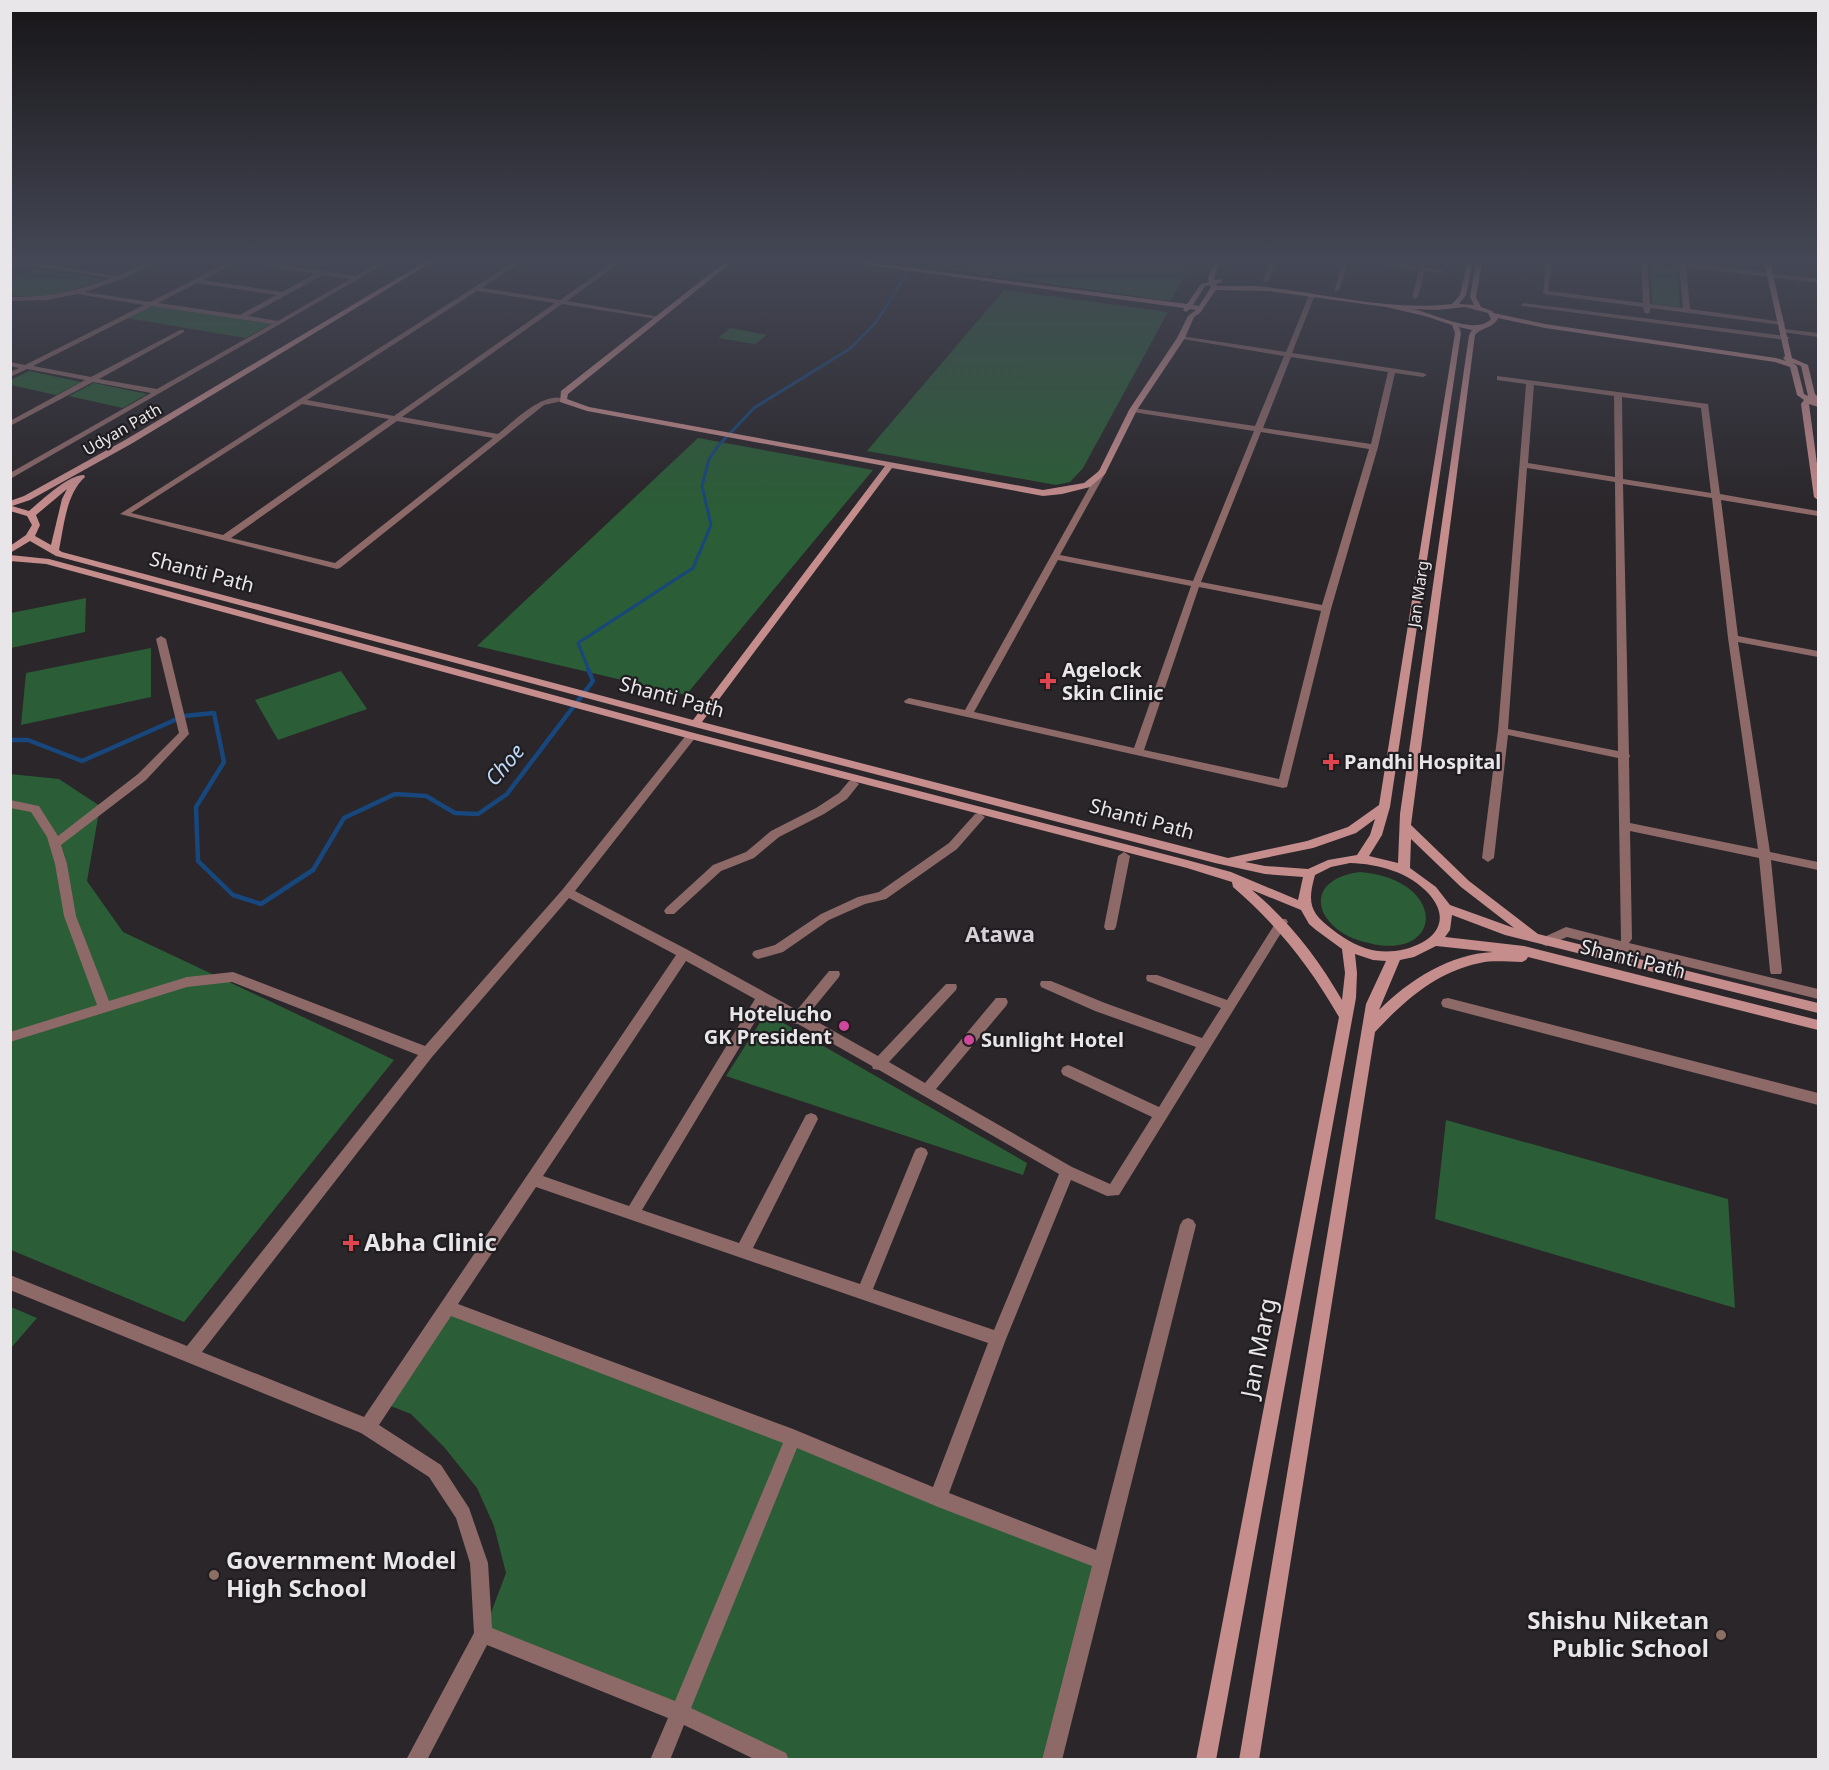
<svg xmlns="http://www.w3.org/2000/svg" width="1829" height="1770" font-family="'Noto Sans',sans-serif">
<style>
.green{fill:#2b5d36}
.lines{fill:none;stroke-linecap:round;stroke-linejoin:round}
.stream-far1{stroke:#17477c;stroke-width:3}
.stream{stroke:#17477c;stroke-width:4.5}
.street{fill:#8d6968;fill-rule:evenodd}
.secondary{fill:#c68d8d;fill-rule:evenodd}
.health-dot{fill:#e0444e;stroke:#201d21;stroke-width:2}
.hotel-dot{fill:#d1479c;stroke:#201d21;stroke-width:2}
.education-dot{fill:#8d6e63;stroke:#201d21;stroke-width:2}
.labels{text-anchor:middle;stroke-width:4.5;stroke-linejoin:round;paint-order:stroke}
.far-street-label{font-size:16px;fill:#e9e6e9;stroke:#201d21}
.street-label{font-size:20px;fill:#e9e6e9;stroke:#201d21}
.poi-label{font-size:20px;font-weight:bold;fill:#e9e6e9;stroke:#201d21;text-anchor:start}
.water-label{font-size:21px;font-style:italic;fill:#bed9f9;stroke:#201d21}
.quarter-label{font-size:22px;font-weight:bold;fill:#d7d1d7;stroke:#201d21}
.near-poi-label{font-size:24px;font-weight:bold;fill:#e9e6e9;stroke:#201d21;text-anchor:start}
.near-street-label{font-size:24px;fill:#e9e6e9;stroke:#201d21}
</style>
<rect width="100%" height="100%" fill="#2a262a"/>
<!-- green -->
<path class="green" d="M 925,262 L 1192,262 L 1171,301 L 922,266 Z
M 1651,265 L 1678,268 L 1680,307 L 1652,304 Z
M 36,269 L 104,279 C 73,291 44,299 11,295 L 11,280 Z
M 1004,290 L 1168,312 L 1083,468 L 1070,482 L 1056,485 L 867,451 Z
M 155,304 L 271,324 L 245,338 L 127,318 Z
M 730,328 L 767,335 L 755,344 L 718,338 Z
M 29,371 L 81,382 L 56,395 L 11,385 L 11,380 Z
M 94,383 L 147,394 L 123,408 L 69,396 Z
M 698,438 L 873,470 L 686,695 L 477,646 Z
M 86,598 L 85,632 L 11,648 L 11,613 Z
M 151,648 L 151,697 L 21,725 L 26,673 Z
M 341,671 L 367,709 L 278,740 L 255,700 Z
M 10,774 L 59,779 L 100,806 L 87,881 L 123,932 L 394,1060 L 184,1322 L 11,1250 Z
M 1360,872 C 1453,880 1443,969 1358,940 C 1344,936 1329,925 1323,912 C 1313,886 1340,874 1360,872 Z
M 766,1013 L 1027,1163 L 1023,1175 L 726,1076 Z
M 1446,1120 L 1728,1199 L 1735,1308 L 1435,1219 Z
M 11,1307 L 37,1318 L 11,1348 L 10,1307 Z
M 447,1307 L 1102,1561 L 1052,1759 L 779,1759 L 483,1634 L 506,1573 L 494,1526 L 477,1488 L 444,1447 L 411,1414 L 383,1403 Z"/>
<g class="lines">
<!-- stream-far1 -->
<path class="stream-far1" d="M 589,670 L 578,643 L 693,568 L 711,525 L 702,486 L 709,459 L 718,446 L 754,408 L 851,348 L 877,321 L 914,262"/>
<!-- stream -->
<path class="stream" d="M 10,740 L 28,740 L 82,761 L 184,716 L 214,713 L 224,762 L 196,807 L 198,861 L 233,895 L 261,904 L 313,870 L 344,818 L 395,794 L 426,796 L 455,813 L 478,814 L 507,794 L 593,681 L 588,669"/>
<!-- street -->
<path class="street" d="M 16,262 L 33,262 L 117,276 L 147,262 L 155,262 L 122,279 L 85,292 L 150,302 L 229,262 L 237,262 L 203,280 L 282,292 L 315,274 L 249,262 L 264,262 L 356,276 L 380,262 L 388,262 L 10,479 L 10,473 L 151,393 L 93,382 L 10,426 L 10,421 L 85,380 L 27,369 L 10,377 L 10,372 L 19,368 L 10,366 L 10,362 L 25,365 L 144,305 L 77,294 L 48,300 L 10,301 L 10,297 C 46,298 78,291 110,278 L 22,264 L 10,269 L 10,264 ZM 323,275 L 350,279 L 278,321 L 248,316 ZM 197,283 L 276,295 L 240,315 L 158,303 ZM 152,306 L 272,324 L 157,389 L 99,379 L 184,332 L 184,330 L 180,330 L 91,377 L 33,366 Z
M 514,262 L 521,262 L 482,288 L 560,300 L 614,262 L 621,262 L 567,301 L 660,317 L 657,319 L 562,304 L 402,417 L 498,434 C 513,422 546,388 567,400 L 544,405 L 340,568 L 337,569 L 120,514 ZM 477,291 L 555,303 L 394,416 L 307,400 ZM 302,404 L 389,419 L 223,535 L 131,513 ZM 397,421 L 493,438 L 335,563 L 231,538 Z
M 1270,262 L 1276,262 L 1268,281 L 1263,282 Z
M 1343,262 L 1349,262 L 1339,290 L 1334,291 Z
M 1364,262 L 1420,267 L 1422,262 L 1426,262 L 1426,267 L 1444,271 L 1441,273 L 1425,271 L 1418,297 L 1415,299 L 1412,297 L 1419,270 Z
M 1546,262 L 1552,262 L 1548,291 L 1643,303 L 1641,262 L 1647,262 L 1650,304 L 1683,308 L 1679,266 L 1657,262 L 1685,262 L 1818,279 L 1818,283 L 1686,267 L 1690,309 L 1784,322 L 1785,323 L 1782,325 L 1650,308 L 1650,312 L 1647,314 L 1644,312 L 1643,307 L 1543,294 Z
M 1312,293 L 1315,295 L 1292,353 L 1423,373 L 1427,375 L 1423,377 L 1395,373 L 1378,447 L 1331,609 L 1287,787 L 1283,788 L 905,703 L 904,701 L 909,698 L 965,710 L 1099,470 L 1106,472 L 1060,555 L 1193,581 L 1254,431 L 1133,412 L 1129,410 L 1133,408 L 1255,426 L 1284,356 L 1177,338 L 1181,336 L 1286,352 L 1309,295 ZM 1291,357 L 1388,372 L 1371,444 L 1263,428 ZM 1261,432 L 1369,449 L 1322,605 L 1201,582 ZM 1058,560 L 1191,586 L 1134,748 L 974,712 ZM 1199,587 L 1321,611 L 1279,779 L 1144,750 Z
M 1524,303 L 1786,336 L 1790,338 L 1786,340 L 1522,306 L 1521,305 Z
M 1784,329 L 1818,333 L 1818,337 L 1782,332 L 1782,330 Z
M 1497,376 L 1708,404 L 1720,494 L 1818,511 L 1818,516 L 1721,500 L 1738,636 L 1818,651 L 1818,657 L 1738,642 L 1770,852 L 1818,862 L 1818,870 L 1771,860 L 1782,971 L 1781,974 L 1771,974 L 1770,971 L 1759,858 L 1630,831 L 1632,939 L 1629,943 L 1818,989 L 1818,999 L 1567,937 L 1546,946 L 1542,944 L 1540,941 L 1542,938 L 1566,927 L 1621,941 L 1618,758 L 1508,735 L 1494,858 L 1488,862 L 1482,858 L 1498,731 L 1526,384 L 1497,380 ZM 1534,385 L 1614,396 L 1615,477 L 1528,463 ZM 1622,397 L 1701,408 L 1711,493 L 1623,479 ZM 1527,468 L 1615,482 L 1618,751 L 1508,729 ZM 1623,484 L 1712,498 L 1728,638 L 1758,849 L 1630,823 L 1629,758 L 1630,756 L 1629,754 Z
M 161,636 L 166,639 L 189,734 L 146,780 L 61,845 L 67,864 L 76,916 L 109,1001 L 187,977 L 233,972 L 425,1046 L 563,889 L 687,734 L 691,733 L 696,736 L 695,738 L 575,891 L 688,950 L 797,1010 L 829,971 L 839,971 L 840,974 L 839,977 L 807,1016 L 878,1056 L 946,984 L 956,984 L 957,987 L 956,990 L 889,1062 L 925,1083 L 996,998 L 1006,998 L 1008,1002 L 1006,1006 L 936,1089 L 1072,1167 L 1110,1184 L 1152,1117 L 1063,1075 L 1061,1071 L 1063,1067 L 1068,1065 L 1073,1067 L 1159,1107 L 1196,1047 L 1095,1011 L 1041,987 L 1040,984 L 1041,981 L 1051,981 L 1105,1003 L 1202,1038 L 1221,1008 L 1147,981 L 1146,978 L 1147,975 L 1157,975 L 1227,1000 L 1278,919 L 1286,919 L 1288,922 L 1286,925 L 1119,1195 L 1107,1196 L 1071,1180 L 1006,1339 L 949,1493 L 1096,1550 L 1180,1225 L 1183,1220 L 1188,1218 L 1193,1220 L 1196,1225 L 1062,1760 L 1042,1760 L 1092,1566 L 938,1507 L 797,1448 L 691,1708 L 786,1753 L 789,1760 L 756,1760 L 684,1725 L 670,1760 L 650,1760 L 668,1718 L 487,1645 L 427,1760 L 406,1760 L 474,1633 L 470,1563 L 456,1518 L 429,1477 L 361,1433 L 10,1290 L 10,1275 L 187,1346 L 418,1055 L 232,982 L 187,987 L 10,1042 L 10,1032 L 97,1005 L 64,916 L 55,864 L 47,837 L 31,812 L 10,808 L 10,800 L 39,806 L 58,836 L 138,774 L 179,733 L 156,639 ZM 569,898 L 676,955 L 364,1417 L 202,1352 L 432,1057 ZM 686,961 L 755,999 L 629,1206 L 543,1176 ZM 765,1005 L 791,1019 L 792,1023 L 798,1024 L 872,1066 L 873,1069 L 879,1070 L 1059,1174 L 994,1330 L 873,1289 L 928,1153 L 926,1149 L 921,1147 L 916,1149 L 914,1153 L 860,1284 L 753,1248 L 818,1119 L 816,1115 L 811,1113 L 806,1115 L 739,1243 L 642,1210 ZM 536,1187 L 988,1343 L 933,1487 L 793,1429 L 458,1304 ZM 451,1316 L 783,1443 L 675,1701 L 492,1628 L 488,1563 L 469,1508 L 441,1465 L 379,1425 Z
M 853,780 L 859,784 L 847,799 L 824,814 L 779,837 L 754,858 L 721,871 L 674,914 L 666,914 L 664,911 L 666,908 L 713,865 L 746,852 L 771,831 L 816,808 L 839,793 L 849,781 Z
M 979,813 L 985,817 L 957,849 L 886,899 L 865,904 L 829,920 L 783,952 L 758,959 L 754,957 L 752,954 L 754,951 L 775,945 L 821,914 L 858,897 L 879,892 L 949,843 L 975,814 Z
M 1124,852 L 1130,856 L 1116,927 L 1114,930 L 1106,930 L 1104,927 L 1118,856 Z
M 1448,998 L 1818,1093 L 1818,1105 L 1443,1007 L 1441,1003 L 1443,999 Z"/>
<!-- secondary -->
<path class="secondary" d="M 425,262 L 432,262 L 131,444 L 30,500 L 12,506 L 29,511 C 42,500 68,475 84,475 L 85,477 C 66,494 64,526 59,550 L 62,552 L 693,720 L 885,466 L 587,411 L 560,402 L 561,391 L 725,262 L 732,262 L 568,394 L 567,399 L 589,407 L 1043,490 L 1084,483 L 1099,471 L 1129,410 L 1177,338 L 1188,316 L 1196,310 L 1190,309 L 1186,312 L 1183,310 L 1184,308 L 846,262 L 863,262 L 1187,304 L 1201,284 L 1209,282 L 1208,278 L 1214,262 L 1220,262 L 1214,278 L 1215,280 L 1220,279 L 1223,281 L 1216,284 L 1217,286 C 1235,286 1255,285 1273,288 C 1331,295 1393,311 1452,304 L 1460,295 L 1467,262 L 1473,262 L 1466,295 L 1459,304 L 1474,305 L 1470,297 L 1476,262 L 1482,262 L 1476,297 L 1481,307 L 1492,311 L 1494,313 L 1545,324 L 1776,358 L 1786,361 L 1783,358 L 1785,356 L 1764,262 L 1770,262 L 1792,358 L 1808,365 L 1815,394 L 1818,397 L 1818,407 L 1809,404 L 1818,471 L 1818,500 L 1814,497 L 1801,404 L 1804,400 L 1797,395 L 1790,367 L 1775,362 L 1545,328 L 1498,318 C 1494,328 1482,327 1475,335 L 1411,825 L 1469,881 L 1538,934 L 1818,1003 L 1818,1013 L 1505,935 L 1452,915 L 1450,930 L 1445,937 L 1524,946 L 1818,1020 L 1818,1030 L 1528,957 L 1526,960 L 1522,962 C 1508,962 1493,960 1480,963 C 1436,972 1404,1001 1375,1032 L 1259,1760 L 1239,1760 L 1366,1004 L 1386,961 L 1373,960 L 1355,954 L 1357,973 L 1356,998 L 1216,1760 L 1196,1760 L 1339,1017 C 1309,965 1278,926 1233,887 L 1232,882 L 1187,868 L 687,738 L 46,564 L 10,561 L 10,555 L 49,559 L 694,733 L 1187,860 L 1231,872 L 1298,900 L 1303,877 L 1265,874 L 1215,863 L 691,726 L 56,556 L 30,541 L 10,553 L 10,546 L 26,535 L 32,525 L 27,516 L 10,511 L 10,501 L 24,496 L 125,440 ZM 1210,285 L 1211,287 L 1199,306 L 1193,305 L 1205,286 ZM 1216,290 L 1269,291 L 1386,307 L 1425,316 L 1452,325 L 1455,333 L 1379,805 L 1348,827 L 1307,841 L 1228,858 L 702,722 L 892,468 L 1043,496 L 1062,494 L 1090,487 L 1105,474 L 1137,410 L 1185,338 L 1194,317 L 1200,313 ZM 1465,307 L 1488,313 L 1491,319 C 1475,336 1434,313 1412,309 L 1437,310 ZM 1459,327 L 1472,330 L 1469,335 L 1400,814 L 1398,863 L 1369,856 L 1382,835 L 1390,807 L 1461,333 ZM 1793,363 L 1801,366 L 1808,396 L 1804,394 L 1797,366 ZM 67,489 L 62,499 L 51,545 L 35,536 L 40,525 L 36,515 ZM 1375,819 L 1370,835 L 1357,855 L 1328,860 L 1308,869 L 1265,866 L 1245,862 L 1313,848 L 1356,833 ZM 1411,839 L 1461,887 L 1514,928 L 1450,905 L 1436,887 L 1410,868 ZM 1350,863 C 1379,864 1409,872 1429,894 C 1462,932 1412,955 1378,951 C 1361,949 1346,940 1333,930 C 1310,913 1307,903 1315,875 L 1331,867 ZM 1252,890 L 1301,910 L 1309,924 L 1316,930 L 1342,949 L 1345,973 L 1342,1000 C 1318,958 1289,921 1252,890 ZM 1436,946 L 1493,952 C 1450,954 1409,980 1379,1010 L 1400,960 L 1414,957 Z"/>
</g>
<!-- sky -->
<linearGradient id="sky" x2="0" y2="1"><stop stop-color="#171517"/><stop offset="0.51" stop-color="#444755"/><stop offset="1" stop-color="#444755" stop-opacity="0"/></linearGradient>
<rect width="1829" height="510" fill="url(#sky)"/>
<!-- markers -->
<g class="health-dot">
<path d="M1045 672h6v6h6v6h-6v6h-6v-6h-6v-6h6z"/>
<path d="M1328 753h6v6h6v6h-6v6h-6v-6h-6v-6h6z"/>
<path d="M348 1234h6v6h6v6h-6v6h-6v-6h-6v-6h6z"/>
</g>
<g class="hotel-dot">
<circle cx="844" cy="1026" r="6"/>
<circle cx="969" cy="1040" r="6"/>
</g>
<g class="education-dot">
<circle cx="214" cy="1575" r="6"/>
<circle cx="1721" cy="1635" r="6"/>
</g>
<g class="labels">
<!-- far-street labels -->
<g class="far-street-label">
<text transform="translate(122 429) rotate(-30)" y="6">Udyan Path</text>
<text transform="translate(1418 594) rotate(-82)" y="6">Jan Marg</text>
</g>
<!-- street labels -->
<g class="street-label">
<text transform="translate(202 572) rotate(15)" y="7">Shanti Path</text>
<text transform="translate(672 697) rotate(15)" y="7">Shanti Path</text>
<text transform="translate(1142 819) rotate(15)" y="7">Shanti Path</text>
<text transform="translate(1633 959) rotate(14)" y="7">Shanti Path</text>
</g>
<!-- poi labels -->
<g class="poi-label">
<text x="1062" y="677">Agelock<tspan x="1062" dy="23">Skin Clinic</tspan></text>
<text x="1344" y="769">Pandhi Hospital</text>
<text x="832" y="1021" text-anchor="end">Hotelucho<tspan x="832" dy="23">GK President</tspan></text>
<text x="981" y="1047">Sunlight Hotel</text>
</g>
<!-- water labels -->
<g class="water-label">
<text transform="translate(505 765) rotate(-49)" y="7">Choe</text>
</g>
<!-- quarter labels -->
<g class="quarter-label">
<text x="1000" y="942">Atawa</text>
</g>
<!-- near-poi labels -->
<g class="near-poi-label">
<text x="364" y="1251">Abha Clinic</text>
<text x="226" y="1569">Government Model<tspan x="226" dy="28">High School</tspan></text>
<text x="1709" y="1629" text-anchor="end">Shishu Niketan<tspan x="1709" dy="28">Public School</tspan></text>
</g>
<!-- near-street labels -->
<g class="near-street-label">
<text transform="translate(1259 1348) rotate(-79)" y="8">Jan Marg</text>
</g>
</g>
<!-- border -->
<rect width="1829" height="1770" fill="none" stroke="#e9e6e9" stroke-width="24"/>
</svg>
